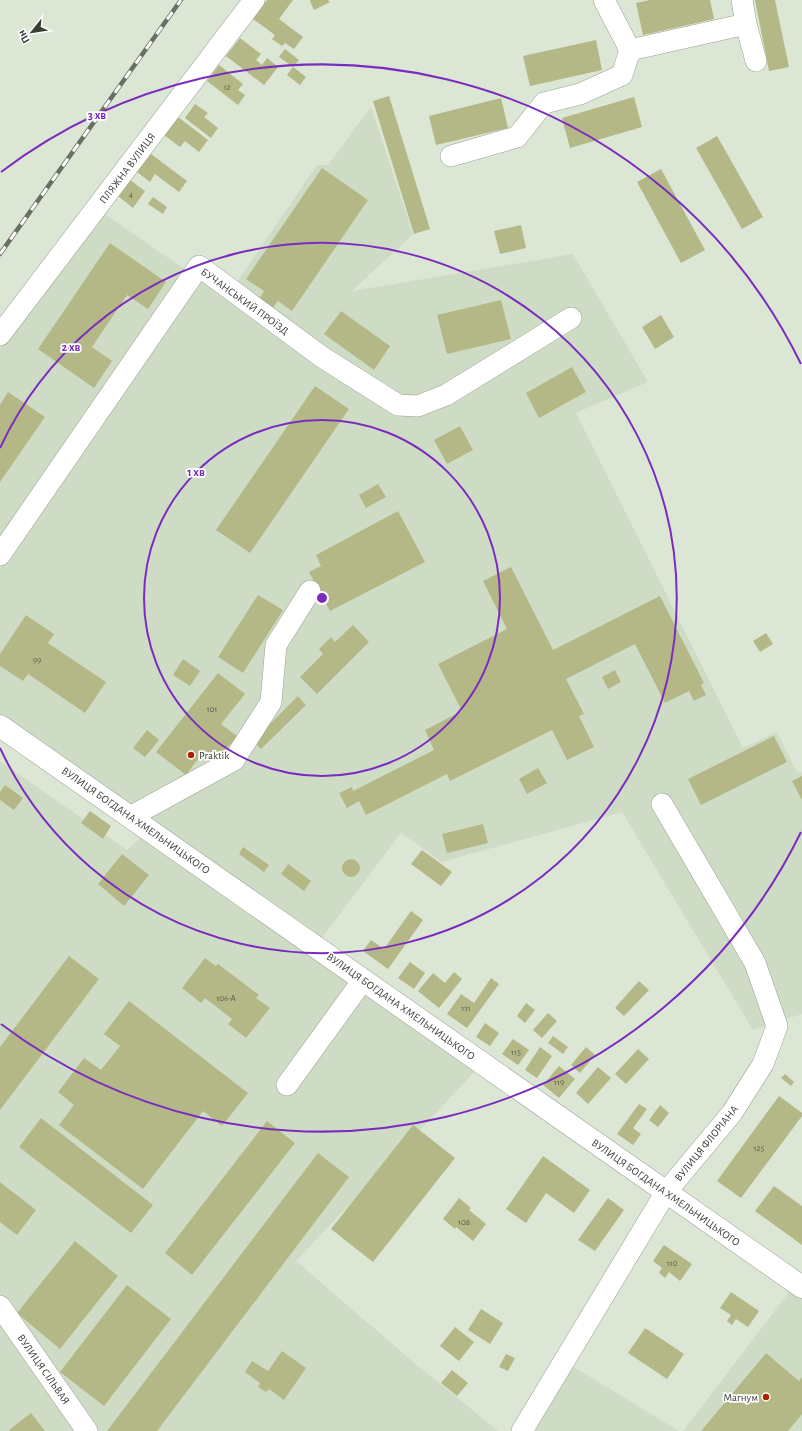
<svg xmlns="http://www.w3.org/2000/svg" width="802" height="1431" font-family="'Alegreya Sans',sans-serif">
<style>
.built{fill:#cfdcc5}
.building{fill:#b3b886}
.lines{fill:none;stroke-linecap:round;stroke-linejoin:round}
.minor-casing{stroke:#98a191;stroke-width:22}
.highway-casing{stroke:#98a191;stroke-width:23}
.minor{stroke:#fff;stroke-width:21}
.highway{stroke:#fff;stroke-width:22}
.rail-casing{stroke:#6a6f66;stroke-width:4.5}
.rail{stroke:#fff;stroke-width:3;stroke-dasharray:9;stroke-linecap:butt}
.ring{fill:none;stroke:#7b2cbf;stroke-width:2}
.poi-dot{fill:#ad2000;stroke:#fff;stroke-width:1.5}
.labels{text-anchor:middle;stroke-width:3.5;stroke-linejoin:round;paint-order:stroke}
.number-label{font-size:9px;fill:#585c4b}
.street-label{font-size:11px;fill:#3a3e37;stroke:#fff}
.poi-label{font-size:11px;fill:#3a3e37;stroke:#fff;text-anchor:start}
.centre{fill:#7b2cbf;stroke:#fff;stroke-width:2}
.ring-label{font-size:12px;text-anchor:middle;font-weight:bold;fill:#7b2cbf;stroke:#fff;stroke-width:3.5;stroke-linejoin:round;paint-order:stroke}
</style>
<rect width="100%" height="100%" fill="#dce6d5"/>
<!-- built -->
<path class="built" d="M 371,107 L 413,234 L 352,291 L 573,254 L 648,382 L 576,413 L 743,748 L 777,732 L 797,773 L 802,772 L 802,1014 L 753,1030 L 622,812 L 442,862 L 401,833 L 316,946 L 483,1063 L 296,1261 L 411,1360 L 498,1431 L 0,1431 L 0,761 L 127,850 L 149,830 L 0,726 L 0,346 L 102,212 L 226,298 L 317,165 L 328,165 Z
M 796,1283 L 802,1287 L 802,1431 L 683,1431 Z
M 564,1361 L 679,1431 L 522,1431 Z"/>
<!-- building -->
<path class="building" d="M 267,0 L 293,0 L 279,19 L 303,37 L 294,49 L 285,43 L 282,46 L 272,39 L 275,35 L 253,19 Z
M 311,0 L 328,0 L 330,2 L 314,10 L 310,1 Z
M 650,0 L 710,0 L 714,19 L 643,35 L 636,3 Z
M 755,0 L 775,0 L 789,67 L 769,71 Z
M 240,38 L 261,54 L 256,60 L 262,65 L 267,58 L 278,67 L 264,85 L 226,56 Z
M 596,40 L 602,70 L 530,86 L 523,56 Z
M 285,49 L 299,60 L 293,67 L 279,57 Z
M 219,65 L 243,84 L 238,90 L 245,95 L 238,105 L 207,81 Z
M 293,67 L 306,77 L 300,85 L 287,75 Z
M 389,96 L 430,229 L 414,234 L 373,101 Z
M 634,97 L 642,127 L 570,148 L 562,118 Z
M 501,98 L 508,128 L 436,145 L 429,116 Z
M 195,104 L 208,113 L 204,117 L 218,128 L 211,138 L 185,118 Z
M 178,117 L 208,140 L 199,152 L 185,141 L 180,147 L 164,135 Z
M 717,136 L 763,217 L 742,229 L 696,148 Z
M 151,154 L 187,181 L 179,192 L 155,174 L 150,182 L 137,172 Z
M 322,168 L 368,200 L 292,311 L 278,301 L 271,310 L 258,301 L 264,291 L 246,279 Z
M 661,169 L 705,250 L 681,263 L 637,182 Z
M 130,180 L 145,191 L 133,208 L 118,196 Z
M 153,197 L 167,207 L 163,214 L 148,204 Z
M 521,225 L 526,248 L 500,254 L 494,231 Z
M 110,243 L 166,282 L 148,309 L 127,295 L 92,347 L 112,361 L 94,388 L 38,349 Z
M 501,300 L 511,339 L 447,354 L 437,315 Z
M 341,311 L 390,346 L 374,370 L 324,334 Z
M 661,315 L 674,337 L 655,349 L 642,327 Z
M 572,367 L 586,392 L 539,418 L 526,393 Z
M 315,386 L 349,409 L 250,553 L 216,530 Z
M 8,392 L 45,417 L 0,482 L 0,405 Z
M 460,426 L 473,450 L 447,464 L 434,440 Z
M 378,484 L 386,497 L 366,508 L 359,495 Z
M 398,511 L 425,562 L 330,611 L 309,572 L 321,566 L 316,555 Z
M 511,567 L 553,650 L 660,596 L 704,683 L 701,685 L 706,695 L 694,701 L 689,691 L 665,703 L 635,644 L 566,679 L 584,714 L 579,716 L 594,747 L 567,760 L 552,730 L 450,781 L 447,774 L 366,815 L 359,801 L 347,808 L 339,793 L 352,787 L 353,791 L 434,750 L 425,730 L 462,711 L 438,664 L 507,629 L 483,581 Z
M 258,595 L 283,610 L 243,673 L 218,657 Z
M 26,615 L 54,634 L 48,643 L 106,682 L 85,713 L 28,674 L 23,681 L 0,666 L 0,654 Z
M 353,625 L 369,642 L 317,694 L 300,677 L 323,654 L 319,649 L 331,637 L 335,642 Z
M 766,633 L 773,644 L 760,652 L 753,641 Z
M 183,659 L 200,671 L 190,686 L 173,675 Z
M 615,670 L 621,682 L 608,689 L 602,677 Z
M 218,673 L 245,694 L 221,724 L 237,736 L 217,760 L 205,750 L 186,775 L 156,752 Z
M 298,696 L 306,705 L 261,749 L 253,741 Z
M 147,730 L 159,740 L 145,757 L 133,748 Z
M 774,736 L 787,762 L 701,805 L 688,779 Z
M 538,768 L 547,783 L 527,794 L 519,779 Z
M 802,776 L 802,800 L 792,781 Z
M 5,785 L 23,798 L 14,810 L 0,800 L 0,792 Z
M 90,811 L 111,826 L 103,839 L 81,823 Z
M 483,824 L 488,843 L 447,853 L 442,834 Z
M 243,847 L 269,865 L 264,872 L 239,854 Z
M 422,850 L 452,872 L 441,886 L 411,864 Z
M 122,854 L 149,875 L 124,906 L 98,884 Z
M342 868a9 9 0 1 1 18 0a9 9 0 1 1-18 0Z
M 288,864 L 311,881 L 304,891 L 281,874 Z
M 411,911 L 423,920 L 388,969 L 363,951 L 371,940 L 384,949 Z
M 69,956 L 99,979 L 0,1110 L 0,1047 Z
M 205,958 L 216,966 L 218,964 L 259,995 L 256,998 L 270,1008 L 246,1038 L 228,1024 L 232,1019 L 205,998 L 201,1003 L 182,988 Z
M 410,962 L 425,973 L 414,989 L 398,978 Z
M 454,972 L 462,979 L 439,1008 L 418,991 L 433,973 L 445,983 Z
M 491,978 L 499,984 L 467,1028 L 447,1014 L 461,994 L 474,1003 Z
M 639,981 L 649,990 L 624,1016 L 615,1008 Z
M 129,1001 L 248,1093 L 222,1126 L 203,1111 L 143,1189 L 59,1125 L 74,1105 L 58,1092 L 84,1058 L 101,1070 L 120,1046 L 104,1034 Z
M 526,1003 L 535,1010 L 525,1023 L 517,1016 Z
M 548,1013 L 557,1021 L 542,1038 L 533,1030 Z
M 485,1023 L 499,1033 L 490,1046 L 476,1037 Z
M 553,1036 L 568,1047 L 563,1054 L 548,1043 Z
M 513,1039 L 529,1050 L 518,1065 L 502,1054 Z
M 540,1047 L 552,1056 L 537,1078 L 525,1070 Z
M 586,1047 L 595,1055 L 580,1073 L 571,1065 Z
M 638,1049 L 649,1059 L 626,1084 L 615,1074 Z
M 559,1066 L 575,1079 L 559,1098 L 543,1085 Z
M 598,1067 L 611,1078 L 588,1104 L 576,1093 Z
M 785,1074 L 794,1082 L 791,1086 L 781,1078 Z
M 779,1096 L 802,1113 L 802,1116 L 741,1198 L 717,1181 Z
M 639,1104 L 647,1109 L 633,1128 L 641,1134 L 633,1145 L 617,1134 Z
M 660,1105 L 669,1113 L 658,1127 L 649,1120 Z
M 41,1118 L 153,1205 L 131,1233 L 19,1147 Z
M 267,1121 L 295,1143 L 192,1275 L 165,1253 Z
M 413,1125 L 455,1158 L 373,1262 L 331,1229 Z
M 318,1153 L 349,1177 L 157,1431 L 107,1431 Z
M 543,1156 L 590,1190 L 574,1213 L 546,1193 L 526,1223 L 506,1209 Z
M 0,1182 L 36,1210 L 17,1235 L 0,1222 Z
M 774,1186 L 802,1206 L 802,1245 L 755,1211 Z
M 459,1198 L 471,1208 L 469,1210 L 486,1224 L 473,1241 L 456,1227 L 455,1229 L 443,1219 Z
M 608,1198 L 624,1210 L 595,1251 L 578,1240 Z
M 75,1241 L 118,1276 L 60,1349 L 17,1313 Z
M 664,1245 L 692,1264 L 680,1281 L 669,1272 L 665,1278 L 659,1273 L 662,1268 L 653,1261 Z
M 127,1285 L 171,1319 L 104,1406 L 60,1372 Z
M 731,1292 L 759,1311 L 748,1327 L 736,1319 L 732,1325 L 727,1321 L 731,1315 L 720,1308 Z
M 481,1309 L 503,1323 L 490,1344 L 468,1330 Z
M 455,1327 L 474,1342 L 459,1361 L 440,1346 Z
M 645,1328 L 684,1354 L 667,1379 L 628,1353 Z
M 282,1351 L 306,1368 L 284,1400 L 269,1389 L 266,1392 L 258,1387 L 260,1383 L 245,1372 L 252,1361 L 268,1371 Z
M 766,1353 L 799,1381 L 802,1377 L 802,1414 L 788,1431 L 701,1431 Z
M 506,1354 L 515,1358 L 508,1371 L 499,1367 Z
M 452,1370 L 468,1383 L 457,1396 L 441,1383 Z
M 31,1413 L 45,1431 L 10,1431 L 9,1430 Z"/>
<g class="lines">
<defs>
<path id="minor" d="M 742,0 L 746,24
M 630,50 L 746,24 L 756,61
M 451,156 L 517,137 L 544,103 L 580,94 L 622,75 L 630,50 L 604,0
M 0,335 L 254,0
M 0,555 L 199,266 L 322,357 L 398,405 L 418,406 L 446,395 L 571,318
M 130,817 L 234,760 L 271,702 L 276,645 L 310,591
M 287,1085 L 363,980
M 0,1306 L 87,1431
M 522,1431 L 666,1192 L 732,1113 L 763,1064 L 777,1026 L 755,963 L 662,804"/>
<path id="highway" d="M 0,726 L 802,1287"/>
</defs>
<!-- minor casing -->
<use href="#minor" class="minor-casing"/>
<!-- highway casing -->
<use href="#highway" class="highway-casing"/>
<!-- minor -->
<use href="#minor" class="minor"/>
<!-- highway -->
<use href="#highway" class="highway"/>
<defs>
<path id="rail" d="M 0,254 L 181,0"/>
</defs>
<!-- rail casing -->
<use href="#rail" class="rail-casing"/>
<!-- rail -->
<use href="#rail" class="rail"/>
</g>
<!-- distance rings -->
<g class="ring">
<circle cx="322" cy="598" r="178"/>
<path d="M0 448A355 355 0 1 1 0 748"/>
<path d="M801 832A533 533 0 0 1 1 1024M1 172A533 533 0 0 1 801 364"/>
</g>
<!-- markers -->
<g class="poi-dot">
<circle cx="191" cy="755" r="4"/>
<circle cx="766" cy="1397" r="4"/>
</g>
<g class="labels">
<!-- number labels -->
<g class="number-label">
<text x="227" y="90">12</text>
<text x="131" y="197">4</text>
<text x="37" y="663">99</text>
<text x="212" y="712">101</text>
<text x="226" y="1001">106-А</text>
<text x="466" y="1011">111</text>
<text x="516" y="1055">115</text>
<text x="559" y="1085">119</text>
<text x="759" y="1151">125</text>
<text x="464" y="1225">108</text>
<text x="672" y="1266">110</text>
</g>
<!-- street labels -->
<g class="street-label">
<text transform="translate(127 168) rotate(-53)" y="4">ПЛЯЖНА ВУЛИЦЯ</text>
<text transform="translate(245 301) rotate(36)" y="4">БУЧАНСЬКИЙ ПРОЇЗД</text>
<text transform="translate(136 820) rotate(35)" y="4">ВУЛИЦЯ БОГДАНА ХМЕЛЬНИЦЬКОГО</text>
<text transform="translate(401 1006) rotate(35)" y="4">ВУЛИЦЯ БОГДАНА ХМЕЛЬНИЦЬКОГО</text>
<text transform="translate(706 1143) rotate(-51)" y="4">ВУЛИЦЯ ФЛОРІАНА</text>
<text transform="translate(666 1192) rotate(35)" y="4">ВУЛИЦЯ БОГДАНА ХМЕЛЬНИЦЬКОГО</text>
<text transform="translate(44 1369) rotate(55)" y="4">ВУЛИЦЯ СІЛЬВАЯ</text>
</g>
<!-- poi labels -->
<g class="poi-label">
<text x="199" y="759">Praktik</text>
<text x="758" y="1401" text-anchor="end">Магнум</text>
</g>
</g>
<circle cx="322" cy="598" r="6" class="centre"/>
<g class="ring-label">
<text x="97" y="119">3 хв</text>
<text x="71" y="351">2 хв</text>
<text x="196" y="476">1 хв</text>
</g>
<!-- north arrow -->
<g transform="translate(32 32) rotate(240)" stroke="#ffffff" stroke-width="3" paint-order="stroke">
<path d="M0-3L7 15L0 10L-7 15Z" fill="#3a3e37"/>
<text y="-6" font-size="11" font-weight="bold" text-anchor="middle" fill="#3a3e37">Пн</text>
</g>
</svg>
